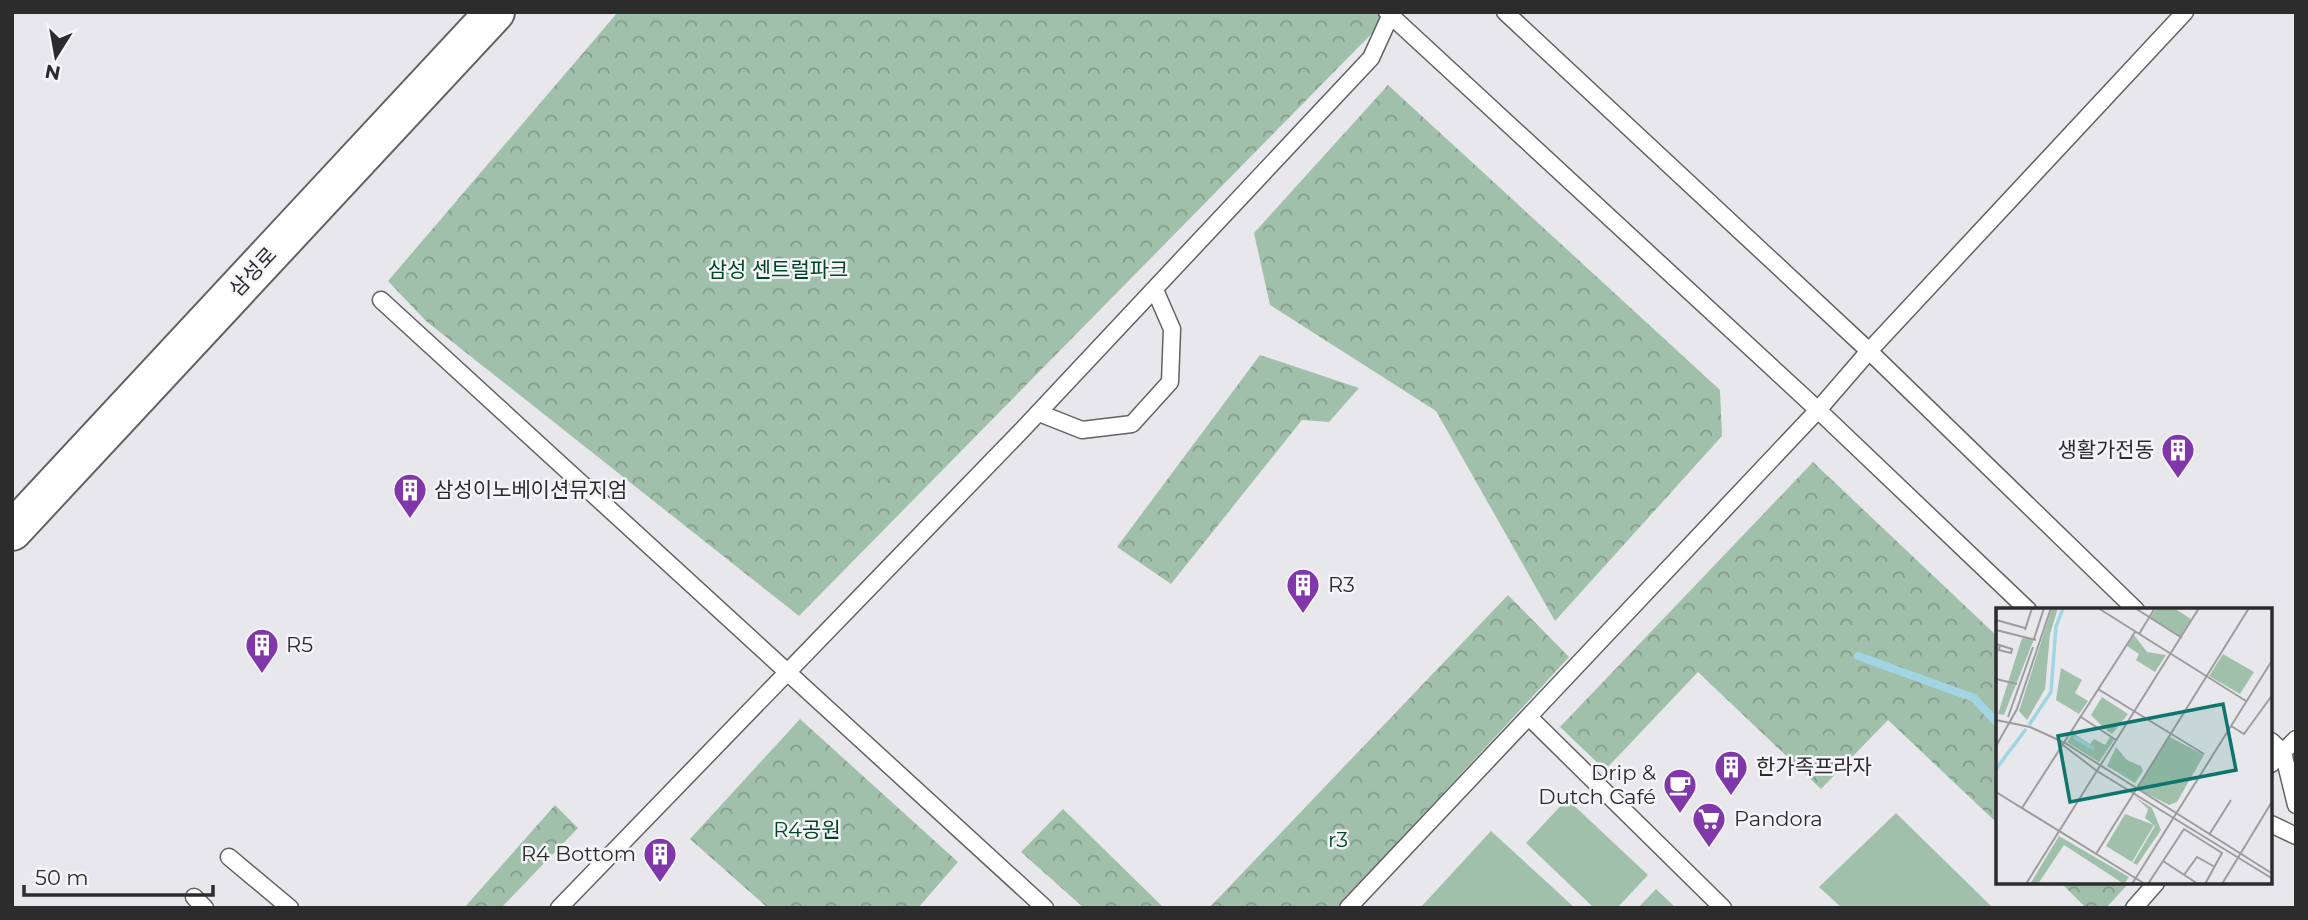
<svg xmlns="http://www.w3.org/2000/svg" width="2308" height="920" font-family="Montserrat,'Noto Sans KR',sans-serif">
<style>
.park{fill:url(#park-crowns)}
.garden{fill:#a1c0ab}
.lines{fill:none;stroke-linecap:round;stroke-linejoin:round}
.stream{stroke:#a1d5e4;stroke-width:8}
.lane-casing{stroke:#626265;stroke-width:19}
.secondary-casing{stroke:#626265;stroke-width:42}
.lane{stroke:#fff;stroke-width:16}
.secondary{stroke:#fff;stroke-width:38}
.labels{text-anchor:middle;stroke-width:5;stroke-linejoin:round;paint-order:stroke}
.park-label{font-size:21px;fill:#004725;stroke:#f5f5f9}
.street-label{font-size:21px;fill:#2c2c2d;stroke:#f5f5f9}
.poi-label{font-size:21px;fill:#2c2c2d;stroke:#f5f5f9;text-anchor:start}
.inset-river{fill:none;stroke:#a1d5e4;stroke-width:3.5}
.inset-road{fill:none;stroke:#9d9da0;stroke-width:2}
.view{fill:#0f766e;fill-opacity:0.15;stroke:#0f766e;stroke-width:3.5}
.inset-edge{fill:none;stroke:#2c2c2d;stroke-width:3.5}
</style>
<defs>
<pattern id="park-crowns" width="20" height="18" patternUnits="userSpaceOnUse" patternTransform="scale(1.75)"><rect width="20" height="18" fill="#a1c0ab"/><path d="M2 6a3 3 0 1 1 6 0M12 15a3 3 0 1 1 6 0" fill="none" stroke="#839c8c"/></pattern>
</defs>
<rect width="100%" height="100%" fill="#e8e8ec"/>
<!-- park -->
<path class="park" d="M 618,12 L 1387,12 L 1390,15 L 799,616 L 426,321 L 388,281 Z
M 1388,85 L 1720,390 L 1722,436 L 1555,621 L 1436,411 L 1270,305 L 1254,233 Z
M 1260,355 L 1359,388 L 1329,422 L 1302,420 L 1171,584 L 1117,547 Z
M 1813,462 L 1998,637 L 1998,824 L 1888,720 L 1821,789 L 1698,672 L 1605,770 L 1560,727 Z
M 1508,595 L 1569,657 L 1337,908 L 1209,908 Z
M 800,719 L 958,862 L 918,908 L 768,908 L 690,839 Z
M 555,805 L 578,828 L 501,908 L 464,908 Z
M 1063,809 L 1164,908 L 1084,908 L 1021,852 Z
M 2061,883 L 2129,883 L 2106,908 L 2086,908 Z"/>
<!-- garden -->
<path class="garden" d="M 1567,799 L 1648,875 L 1617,908 L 1594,908 L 1526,843 Z
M 1896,813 L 1991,906 L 1842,908 L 1819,887 Z
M 1491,831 L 1575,908 L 1420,908 Z
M 1656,889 L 1676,908 L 1638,908 Z"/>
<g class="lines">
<!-- stream -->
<path class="stream" d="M 1858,656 L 1974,698 L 1998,724"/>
<defs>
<path id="lane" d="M 1387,12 L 1818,410 L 2028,610
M 1505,12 L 1869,351 L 2136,610
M 381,300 L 1045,908
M 1039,413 L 1082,430 L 1132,424 L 1170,382 L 1172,329 L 1155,290
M 1529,717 L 1723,908
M 2271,741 L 2283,752 L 2296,805
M 2271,764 L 2296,739
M 2271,824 L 2296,836
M 229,857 L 290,908
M 194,897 L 205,908
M 559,908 L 1023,429 L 1371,58 L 1392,12
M 1348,908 L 1818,410 L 1869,351 L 2185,12
M 2134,908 L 2156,883"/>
<path id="secondary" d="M 12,531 L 495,12"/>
</defs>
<!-- lane casing -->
<use href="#lane" class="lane-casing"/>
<!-- secondary casing -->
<use href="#secondary" class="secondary-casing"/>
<!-- lane -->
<use href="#lane" class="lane"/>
<!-- secondary -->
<use href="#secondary" class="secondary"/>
</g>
<!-- icons -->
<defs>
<symbol id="building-pin" viewBox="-11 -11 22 30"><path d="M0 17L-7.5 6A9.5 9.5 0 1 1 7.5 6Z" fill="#8037a9" stroke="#f5f5f9"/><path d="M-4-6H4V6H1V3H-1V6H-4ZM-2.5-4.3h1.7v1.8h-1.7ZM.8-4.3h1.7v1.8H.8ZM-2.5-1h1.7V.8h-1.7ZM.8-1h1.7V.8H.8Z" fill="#fff"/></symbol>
<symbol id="cafe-pin" viewBox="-11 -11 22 30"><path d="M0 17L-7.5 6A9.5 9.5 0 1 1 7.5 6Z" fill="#8037a9" stroke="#f5f5f9"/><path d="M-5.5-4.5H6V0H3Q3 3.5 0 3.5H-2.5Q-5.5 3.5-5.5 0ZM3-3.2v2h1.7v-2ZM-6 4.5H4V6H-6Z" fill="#fff"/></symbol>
<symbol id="supermarket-pin" viewBox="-11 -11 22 30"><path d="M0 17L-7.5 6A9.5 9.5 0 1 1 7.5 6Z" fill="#8037a9" stroke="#f5f5f9"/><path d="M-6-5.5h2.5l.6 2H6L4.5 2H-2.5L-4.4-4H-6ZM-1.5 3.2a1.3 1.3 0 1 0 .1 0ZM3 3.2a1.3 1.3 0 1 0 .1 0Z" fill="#fff"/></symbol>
</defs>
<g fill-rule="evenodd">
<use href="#building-pin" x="2159" y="431" width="38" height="52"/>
<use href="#building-pin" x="391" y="471" width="38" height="52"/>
<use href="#building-pin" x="1284" y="566" width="38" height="52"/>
<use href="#building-pin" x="243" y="626" width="38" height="52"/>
<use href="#building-pin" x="1712" y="748" width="38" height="52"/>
<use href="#cafe-pin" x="1661" y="766" width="38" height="52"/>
<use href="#supermarket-pin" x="1690" y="800" width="38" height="52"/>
<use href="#building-pin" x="641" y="835" width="38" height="52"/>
</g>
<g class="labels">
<!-- park labels -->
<g class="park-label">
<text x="778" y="277">삼성 센트럴파크</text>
<text x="807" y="837">R4공원</text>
<text x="1338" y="847">r3</text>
</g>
<!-- street labels -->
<g class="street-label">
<text transform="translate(253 272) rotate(-47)" y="7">삼성로</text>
</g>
<!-- poi labels -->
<g class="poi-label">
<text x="2154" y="457" text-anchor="end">생활가전동</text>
<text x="434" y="497">삼성이노베이션뮤지엄</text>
<text x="1328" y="592">R3</text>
<text x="286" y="652">R5</text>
<text x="1756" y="774">한가족프라자</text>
<text x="1656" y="780" text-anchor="end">Drip &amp;<tspan x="1656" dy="24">Dutch Café</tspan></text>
<text x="1734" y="826">Pandora</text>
<text x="636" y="861" text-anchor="end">R4 Bottom</text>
</g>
</g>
<!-- overview -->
<g transform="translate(1996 608)">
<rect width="276" height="276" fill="#e8e8ec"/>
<path d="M 56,0 L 62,0 L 54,26 L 49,81 L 31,112 L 23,103 ZM 161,0 L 178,0 L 195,11 L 184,29 L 154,10 ZM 138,27 L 151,44 L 170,47 L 159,64 L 140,52 L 143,46 L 131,38 ZM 26,30 L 38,31 L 8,107 L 2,106 ZM 227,46 L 258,64 L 244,86 L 213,68 ZM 65,60 L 86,72 L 79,85 L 92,93 L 83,106 L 60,92 ZM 77,125 L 94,136 L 98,131 L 109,137 L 114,129 L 118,132 L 103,154 L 71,134 ZM 174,129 L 208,147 L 181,194 L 173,197 L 140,180 ZM 120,139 L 131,152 L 145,158 L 147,163 L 139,175 L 111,158 ZM 139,189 L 156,200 L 165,222 L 141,257 L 137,255 L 159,218 L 149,210 L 152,201 ZM 63,228 L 133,269 L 128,276 L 68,237 L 42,276 L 34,276 Z" fill="#a1c0ab"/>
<path d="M 106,89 L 132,106 L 116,126 L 110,122 L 112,118 L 109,121 L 95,107 ZM 129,206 L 158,217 L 136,254 L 110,238 Z" fill="#a1c0ab"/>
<path class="inset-river" d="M 33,117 L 55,84 L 60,19 L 67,0M 78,129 L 98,141M 0,161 L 30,121"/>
<path class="inset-road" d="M 102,0 L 250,93M 139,0 L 186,30M 0,12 L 29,20M 0,22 L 40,32M 29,22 L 36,0M 143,26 L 159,0M 38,31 L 48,0M 0,36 L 16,41 L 15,45 L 3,42 L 4,37M 0,71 L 21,76M 102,81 L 208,146M 12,109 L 37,39M 85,109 L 120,132M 0,112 L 34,119 L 69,135 L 277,266M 235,118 L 248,126 L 277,86M 63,134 L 101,163 L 277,271M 0,138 L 21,101 L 55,0M 0,184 L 149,276M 26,200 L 139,24M 213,227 L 235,192M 100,246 L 253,0M 167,253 L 202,276M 188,267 L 201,249 L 219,259M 30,276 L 203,0M 136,276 L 277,51M 152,276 L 188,221 L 226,245 L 209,276M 226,276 L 277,192"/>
<path class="view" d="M 227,96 L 240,162 L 74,194 L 62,128 Z"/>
<rect width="276" height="276" class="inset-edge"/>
</g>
<!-- border -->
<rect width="2308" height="920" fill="none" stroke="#2c2c2d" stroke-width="28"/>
<!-- north arrow -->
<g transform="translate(56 56) rotate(191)" stroke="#f5f5f9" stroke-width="5" paint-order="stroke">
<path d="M0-5L12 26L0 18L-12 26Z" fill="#2c2c2d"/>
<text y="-10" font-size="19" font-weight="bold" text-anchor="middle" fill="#2c2c2d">N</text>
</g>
<!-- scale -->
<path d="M24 885v10h189v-10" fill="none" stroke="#2c2c2d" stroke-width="3.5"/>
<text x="35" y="885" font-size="21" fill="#2c2c2d" stroke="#f5f5f9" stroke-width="5" paint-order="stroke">50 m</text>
</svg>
